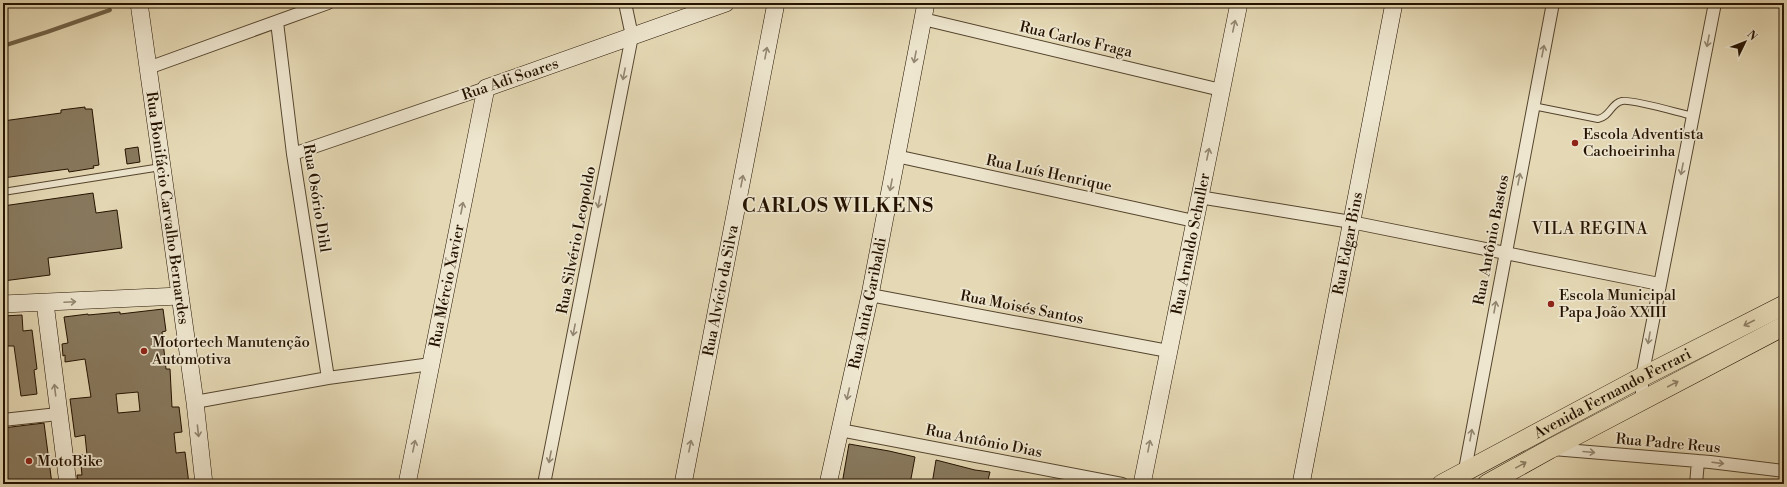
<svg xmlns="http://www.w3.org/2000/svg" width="1787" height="487" font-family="'Libre Bodoni',serif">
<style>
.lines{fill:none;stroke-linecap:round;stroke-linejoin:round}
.stream{stroke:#706147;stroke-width:4}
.building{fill:#88795e;stroke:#241200;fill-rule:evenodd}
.lane-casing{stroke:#54442d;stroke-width:8}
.street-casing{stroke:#54442d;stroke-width:14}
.secondary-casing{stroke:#241200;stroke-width:18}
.primary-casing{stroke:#241200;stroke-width:20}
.lane{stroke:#eee6cf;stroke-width:6}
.street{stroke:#eee6cf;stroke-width:12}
.secondary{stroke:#eee6cf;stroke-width:17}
.primary{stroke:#e5d9b5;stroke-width:19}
.oneway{stroke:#938772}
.oneway2{stroke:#8e7f64}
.poi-dot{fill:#8f2418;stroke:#eee6cf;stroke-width:1.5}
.labels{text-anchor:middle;stroke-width:3.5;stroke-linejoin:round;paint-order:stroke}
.street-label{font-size:15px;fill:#241200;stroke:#eee6cf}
.poi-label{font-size:15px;fill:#241200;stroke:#eee6cf;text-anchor:start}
.neighbourhood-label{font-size:16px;letter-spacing:1px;fill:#241200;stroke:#eee6cf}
.district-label{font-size:19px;font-weight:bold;letter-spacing:1px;fill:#241200;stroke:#eee6cf}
</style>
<rect width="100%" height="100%" fill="#e5d9b5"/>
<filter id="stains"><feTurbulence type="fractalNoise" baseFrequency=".005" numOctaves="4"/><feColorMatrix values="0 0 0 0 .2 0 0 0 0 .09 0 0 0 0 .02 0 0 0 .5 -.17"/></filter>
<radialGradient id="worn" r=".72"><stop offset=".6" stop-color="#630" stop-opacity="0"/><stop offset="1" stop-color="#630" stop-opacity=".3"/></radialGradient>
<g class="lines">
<!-- stream -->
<path class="stream" d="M 3,46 L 47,32 L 110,10"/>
</g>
<!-- building -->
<path class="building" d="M 85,107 L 85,109 L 92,109 L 99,165 L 93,166 L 94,168 L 69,172 L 68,169 L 53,171 L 3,178 L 3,121 L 61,113 L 61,110 Z
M 138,147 L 140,162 L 127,164 L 125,149 Z
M 93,193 L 96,213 L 117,210 L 122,248 L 48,258 L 50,275 L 3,281 L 3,206 Z
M 163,309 L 166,331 L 162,332 L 166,369 L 170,369 L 172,407 L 179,407 L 182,432 L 174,433 L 176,453 L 185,452 L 189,484 L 78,484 L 77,475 L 82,475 L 80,455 L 87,455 L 85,435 L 75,437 L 70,399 L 91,397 L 85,359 L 65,362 L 65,355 L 63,356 L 62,344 L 68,343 L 64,317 L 88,314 L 88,315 L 120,312 L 120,314 ZM 138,392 L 140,411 L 118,413 L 116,394 Z
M 22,315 L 23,331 L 32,330 L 37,369 L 34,370 L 37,394 L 21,396 L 14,346 L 3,346 L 3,316 Z
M 44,423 L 52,484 L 3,484 L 3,428 Z
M 849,444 L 889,451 L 915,457 L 910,484 L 842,484 Z
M 936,460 L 975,470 L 990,472 L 987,484 L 932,484 Z"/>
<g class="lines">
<defs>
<path id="lane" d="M 1533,106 L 1598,119 C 1610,117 1611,103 1622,101 C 1633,99 1679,113 1693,116
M 3,192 L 161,167"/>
<path id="street" d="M 923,19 L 1221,90
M 277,22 L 293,154 L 328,378
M 148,68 L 328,3
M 293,154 L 486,88
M 896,156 L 1194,221
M 1199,197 L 1351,222 L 1659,284
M 870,295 L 1168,351
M 1642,400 L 1642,377 L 1715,3
M 195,402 L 328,378 L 431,364
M 3,420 L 58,414
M 840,430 L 1122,484
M 1553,449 L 1710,462 L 1784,471
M 1464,475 L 1553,3
M 544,484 L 632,36 L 625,3
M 1696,484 L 1698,461"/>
<g id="secondary">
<path id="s1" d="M 139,3 L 195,402 L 204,484"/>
<path d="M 45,303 L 68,484"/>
<path d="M 3,304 L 180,296"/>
<path id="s2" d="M 407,484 L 486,88 L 726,3"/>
<path id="s3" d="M 683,484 L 776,3"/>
<path id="s4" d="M 828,484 L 870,295 L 926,3"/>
<path id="s5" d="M 1142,484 L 1239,3"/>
<path id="s6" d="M 1301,484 L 1394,3"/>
</g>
<g id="primary">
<path id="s7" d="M 1442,484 L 1642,377 L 1784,305"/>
<path d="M 1487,484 L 1550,449 L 1784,326"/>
</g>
</defs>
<!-- lane casing -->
<use href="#lane" class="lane-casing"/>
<!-- street casing -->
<use href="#street" class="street-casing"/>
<!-- secondary casing -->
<use href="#secondary" class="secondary-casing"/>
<!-- primary casing -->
<use href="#primary" class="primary-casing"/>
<!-- lane -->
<use href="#lane" class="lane"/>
<!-- street -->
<use href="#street" class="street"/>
<!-- secondary -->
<use href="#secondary" class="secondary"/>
<!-- primary -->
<use href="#primary" class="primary"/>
</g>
<!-- one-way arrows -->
<defs><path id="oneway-shaft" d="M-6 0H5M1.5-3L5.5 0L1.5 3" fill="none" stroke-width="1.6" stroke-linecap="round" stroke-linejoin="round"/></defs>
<g class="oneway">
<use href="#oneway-shaft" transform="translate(1234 26) rotate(-78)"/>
<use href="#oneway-shaft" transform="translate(1708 41) rotate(101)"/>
<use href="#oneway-shaft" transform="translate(1543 51) rotate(-79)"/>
<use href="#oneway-shaft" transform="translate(766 53) rotate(-79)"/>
<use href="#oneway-shaft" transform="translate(915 57) rotate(101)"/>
<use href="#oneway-shaft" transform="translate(624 74) rotate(101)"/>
<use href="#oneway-shaft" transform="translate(1208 154) rotate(-78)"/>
<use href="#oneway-shaft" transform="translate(1682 169) rotate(101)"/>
<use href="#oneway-shaft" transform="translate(1519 179) rotate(-79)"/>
<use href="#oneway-shaft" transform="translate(742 181) rotate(-79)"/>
<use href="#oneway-shaft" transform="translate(891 185) rotate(101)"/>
<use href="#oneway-shaft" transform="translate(599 202) rotate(101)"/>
<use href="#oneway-shaft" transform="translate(462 208) rotate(-79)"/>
<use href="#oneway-shaft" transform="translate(70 302) rotate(-3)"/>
<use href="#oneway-shaft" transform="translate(1495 307) rotate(-80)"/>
<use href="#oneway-shaft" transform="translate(574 330) rotate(101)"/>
<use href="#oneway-shaft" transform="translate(1649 338) rotate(100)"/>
<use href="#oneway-shaft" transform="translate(55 390) rotate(-97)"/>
<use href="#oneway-shaft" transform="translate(848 394) rotate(103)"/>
<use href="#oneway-shaft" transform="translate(198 431) rotate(84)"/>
<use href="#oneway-shaft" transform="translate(1471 435) rotate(-80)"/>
<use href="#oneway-shaft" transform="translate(414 446) rotate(-78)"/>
<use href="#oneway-shaft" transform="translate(690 446) rotate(-79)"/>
<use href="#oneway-shaft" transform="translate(1149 446) rotate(-79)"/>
<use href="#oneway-shaft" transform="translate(1589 452) rotate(5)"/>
<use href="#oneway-shaft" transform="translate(550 457) rotate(101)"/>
<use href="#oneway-shaft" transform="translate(1718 463) rotate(7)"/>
</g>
<g class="oneway2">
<use href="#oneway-shaft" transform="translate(1749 323) rotate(153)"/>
<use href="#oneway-shaft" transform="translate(1673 384) rotate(-28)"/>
<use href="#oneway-shaft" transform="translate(1521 465) rotate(-29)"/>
</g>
<!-- markers -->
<g class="poi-dot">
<circle cx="1575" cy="143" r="4"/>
<circle cx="1551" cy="304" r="4"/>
<circle cx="144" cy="351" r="4"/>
<circle cx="29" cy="461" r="4"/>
</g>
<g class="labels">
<!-- street labels -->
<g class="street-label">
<text transform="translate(1076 39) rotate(13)" y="5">Rua Carlos Fraga</text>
<text transform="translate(510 79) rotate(-19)" y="5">Rua Adi Soares</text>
<text transform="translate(1049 173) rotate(12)" y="5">Rua Luís Henrique</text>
<text transform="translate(317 198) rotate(81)" y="5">Rua Osório Dihl</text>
<text dy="5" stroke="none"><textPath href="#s1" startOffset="207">Rua Bonifácio Carvalho Bernardes</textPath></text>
<text transform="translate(576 240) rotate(-79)" y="5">Rua Silvério Leopoldo</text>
<text transform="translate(1491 240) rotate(-79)" y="5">Rua Antônio Bastos</text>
<text dy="5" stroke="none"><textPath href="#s5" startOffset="245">Rua Arnaldo Schuller</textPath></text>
<text dy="5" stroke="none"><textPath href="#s6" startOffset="245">Rua Edgar Bins</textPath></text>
<text dy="5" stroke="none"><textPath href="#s2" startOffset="202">Rua Mércio Xavier</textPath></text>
<text dy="5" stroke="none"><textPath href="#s3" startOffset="197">Rua Alvício da Silva</textPath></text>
<text dy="5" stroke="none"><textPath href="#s4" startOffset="185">Rua Anita Garibaldi</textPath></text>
<text transform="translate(1022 307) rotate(11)" y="5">Rua Moisés Santos</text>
<text dy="5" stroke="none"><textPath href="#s7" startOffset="193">Avenida Fernando Ferrari</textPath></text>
<text transform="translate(984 441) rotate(11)" y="5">Rua Antônio Dias</text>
<text transform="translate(1668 443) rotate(5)" y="5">Rua Padre Reus</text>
</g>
<!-- poi labels -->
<g class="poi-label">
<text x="1583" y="139">Escola Adventista<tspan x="1583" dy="17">Cachoeirinha</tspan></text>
<text x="1559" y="300">Escola Municipal<tspan x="1559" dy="17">Papa João XXIII</tspan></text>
<text x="152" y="347">Motortech Manutenção<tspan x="152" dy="17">Automotiva</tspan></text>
<text x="37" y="466">MotoBike</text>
</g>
<!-- neighbourhood labels -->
<g class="neighbourhood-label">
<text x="1590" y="234">VILA REGINA</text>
</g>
<!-- district labels -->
<g class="district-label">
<text x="838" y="212">CARLOS WILKENS</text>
</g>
</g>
<!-- margin -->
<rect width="1787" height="487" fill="none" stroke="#e5d9b5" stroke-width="16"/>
<rect x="4" y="4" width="1779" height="479" fill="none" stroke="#241200" stroke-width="2"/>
<rect x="8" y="8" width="1771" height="471" fill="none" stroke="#241200"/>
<!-- north arrow -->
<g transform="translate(1745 42) rotate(47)" stroke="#eee6cf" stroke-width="3" paint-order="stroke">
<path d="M0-3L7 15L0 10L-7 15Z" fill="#241200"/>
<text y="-6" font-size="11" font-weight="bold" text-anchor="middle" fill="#241200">N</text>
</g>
<rect width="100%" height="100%" filter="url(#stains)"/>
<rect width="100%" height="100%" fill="url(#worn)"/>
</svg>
